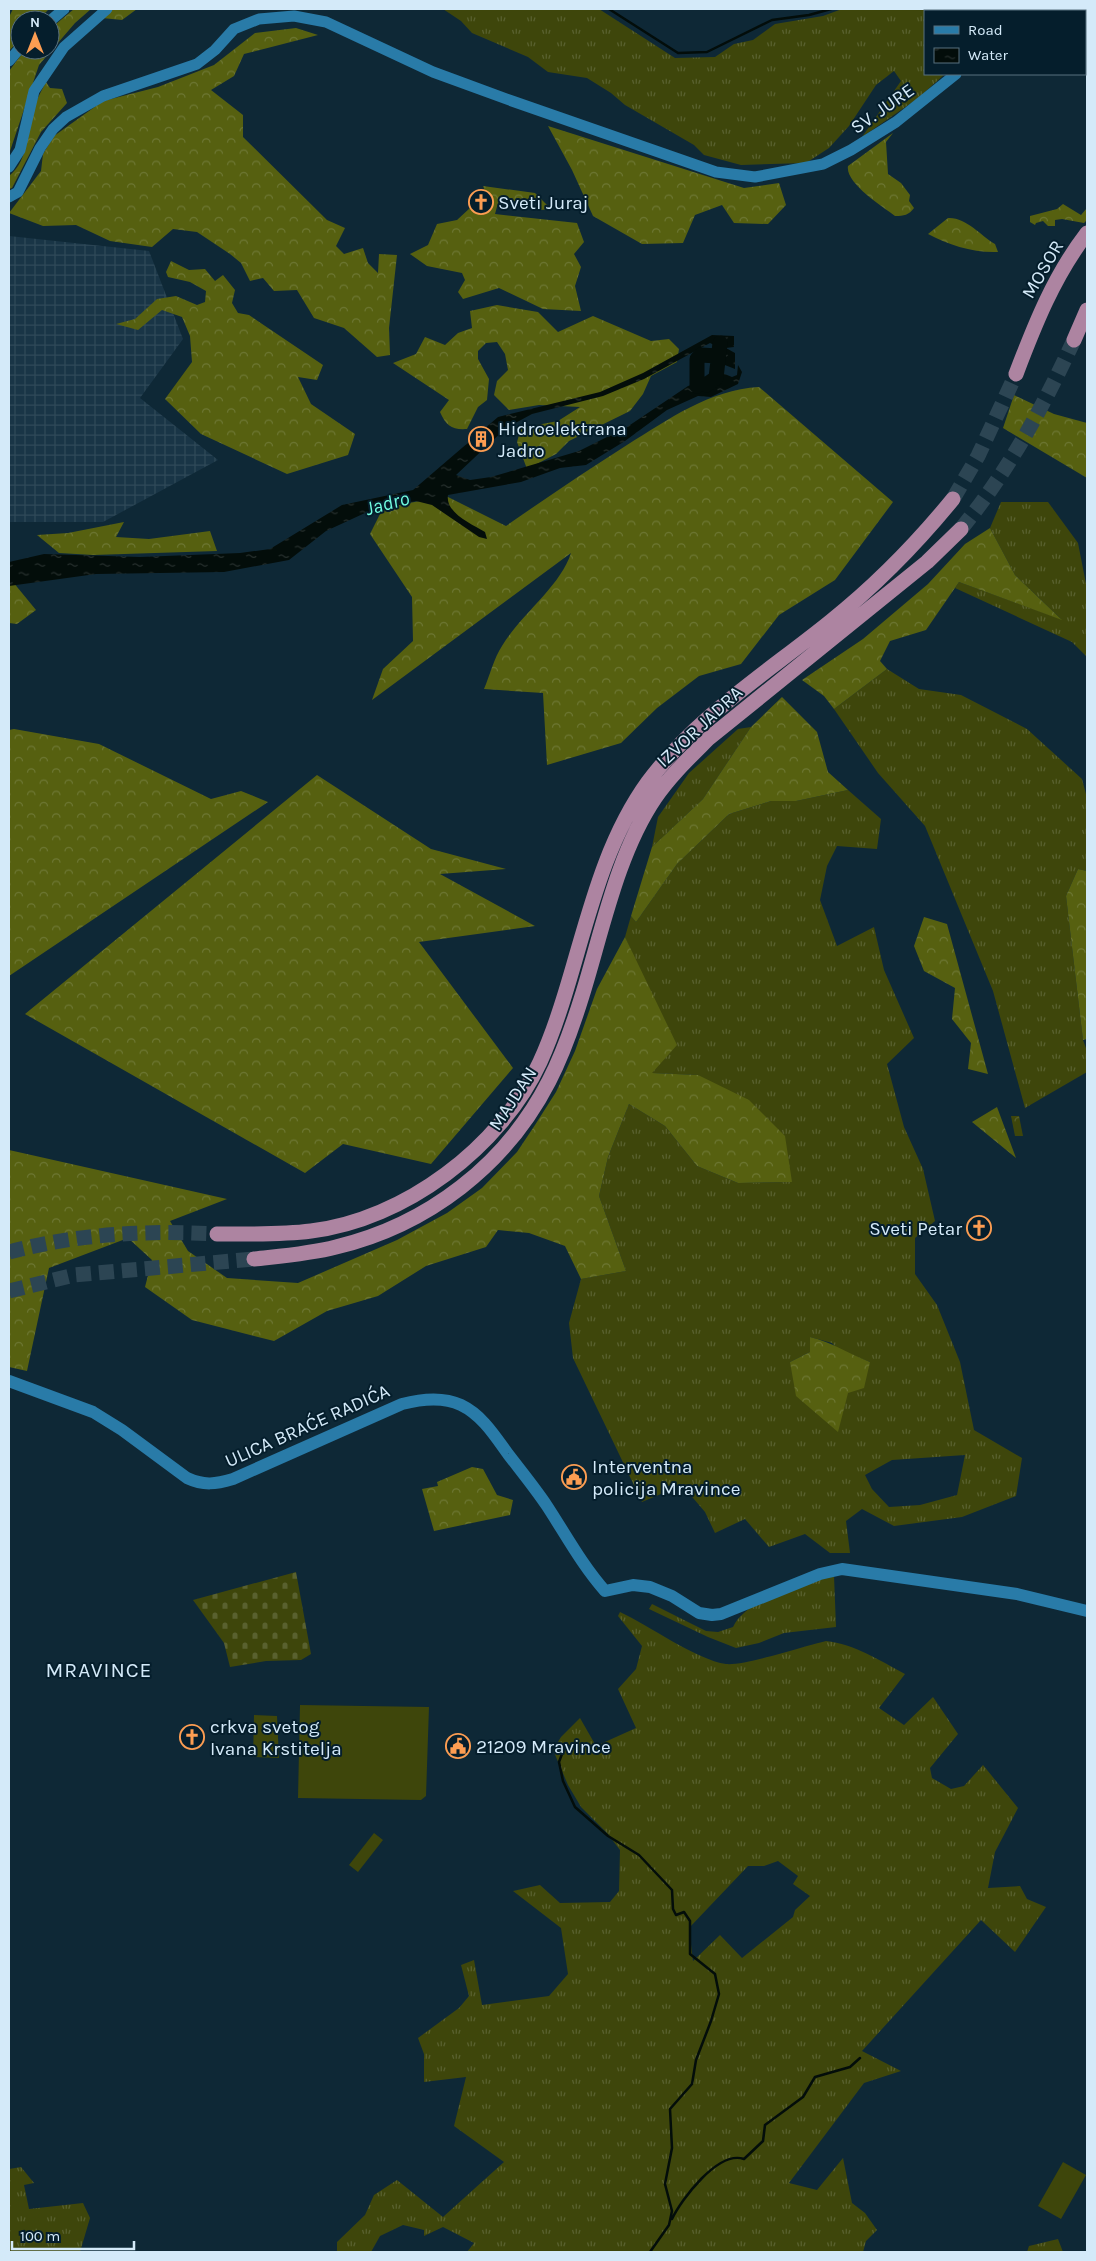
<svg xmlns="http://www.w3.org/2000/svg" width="1096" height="2261" font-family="Karla,sans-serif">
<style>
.industrial{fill:url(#industrial-grid)}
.grass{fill:url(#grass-tufts);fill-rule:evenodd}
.forest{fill:url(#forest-crowns)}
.cemetery{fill:url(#cemetery-stones)}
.park{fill:url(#park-crowns)}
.pitch{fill:#3e460b}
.water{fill:url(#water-ripples)}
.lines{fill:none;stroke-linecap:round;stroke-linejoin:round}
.stream{stroke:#030d0a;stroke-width:2.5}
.river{stroke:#030d0a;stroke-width:15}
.trunk-tunnel{stroke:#2c4553;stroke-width:15;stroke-dasharray:15 8;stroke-linecap:butt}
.tertiary{stroke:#297ba8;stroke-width:11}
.secondary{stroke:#297ba8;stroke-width:12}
.trunk{stroke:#ad84a1;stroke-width:15}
.labels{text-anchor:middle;stroke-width:4;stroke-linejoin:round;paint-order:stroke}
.street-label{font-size:19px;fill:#d4eaf9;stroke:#051e2c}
.poi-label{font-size:19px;fill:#d4eaf9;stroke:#051e2c;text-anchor:start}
.water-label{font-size:20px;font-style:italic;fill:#70fcdf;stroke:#051e2c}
.quarter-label{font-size:21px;letter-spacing:1px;fill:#d4eaf9;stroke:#051e2c}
</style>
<defs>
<pattern id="industrial-grid" width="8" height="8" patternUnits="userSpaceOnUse" patternTransform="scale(1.25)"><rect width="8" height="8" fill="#193546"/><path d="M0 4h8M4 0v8" fill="none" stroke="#2f4958"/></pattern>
<pattern id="grass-tufts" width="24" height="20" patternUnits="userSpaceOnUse" patternTransform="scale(1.25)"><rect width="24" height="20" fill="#3e460b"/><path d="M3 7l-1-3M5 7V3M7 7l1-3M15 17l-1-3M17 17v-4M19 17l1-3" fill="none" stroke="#59612f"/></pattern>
<pattern id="forest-crowns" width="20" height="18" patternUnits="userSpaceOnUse" patternTransform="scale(1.25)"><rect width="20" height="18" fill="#566010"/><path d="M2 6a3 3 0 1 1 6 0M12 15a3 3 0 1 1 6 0" fill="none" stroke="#6d7734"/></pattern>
<pattern id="cemetery-stones" width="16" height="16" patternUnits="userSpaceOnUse" patternTransform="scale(1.25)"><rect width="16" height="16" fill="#3e460b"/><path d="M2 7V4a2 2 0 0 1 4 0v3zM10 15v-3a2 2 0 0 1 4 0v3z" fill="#59612f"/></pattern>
<pattern id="park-crowns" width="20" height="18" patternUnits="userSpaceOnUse" patternTransform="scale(1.25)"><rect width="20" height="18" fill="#3e460b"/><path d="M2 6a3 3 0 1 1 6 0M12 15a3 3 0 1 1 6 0" fill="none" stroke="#59612f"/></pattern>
<pattern id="water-ripples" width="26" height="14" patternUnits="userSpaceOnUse" patternTransform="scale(1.25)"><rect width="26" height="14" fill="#030d0a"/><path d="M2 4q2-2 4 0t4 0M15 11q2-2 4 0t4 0" fill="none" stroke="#27302e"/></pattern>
</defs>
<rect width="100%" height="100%" fill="#0e2836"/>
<!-- industrial -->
<path class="industrial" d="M 9,236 L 149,251 L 183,339 L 140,398 L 218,460 L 103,522 L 9,522 Z"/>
<!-- grass -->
<path class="grass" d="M 443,9 L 599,9 L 675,58 L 715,57 L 734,44 L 753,40 L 775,24 L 823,16 L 842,9 L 1007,9 L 1004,11 L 925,11 L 925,74 L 945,74 L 917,99 L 862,137 L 901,81 L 894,71 L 876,85 L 849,126 L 829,148 L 806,163 L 741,165 L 704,155 L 694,145 L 625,105 L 611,93 L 587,78 L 548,72 L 528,57 L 472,33 L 461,21 Z
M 1001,502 L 1048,502 L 1078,543 L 1087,589 L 1087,657 L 1072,642 L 955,588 L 959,582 L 1061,619 L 1015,575 L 990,528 Z
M 887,669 L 919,689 L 961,695 L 1027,729 L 1082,779 L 1087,798 L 1087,871 L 1078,869 L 1066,896 L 1083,1040 L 1087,1051 L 1087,1072 L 1025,1108 L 993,991 L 925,826 L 878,773 L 834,709 Z
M 751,727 L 703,799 L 652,847 L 658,817 L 689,773 L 738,729 Z
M 848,790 L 881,819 L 877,849 L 837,846 L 827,866 L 820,900 L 837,946 L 874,927 L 884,970 L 914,1038 L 887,1064 L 904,1127 L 923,1169 L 935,1221 L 915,1238 L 915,1274 L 937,1305 L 960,1362 L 974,1430 L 1022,1458 L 1016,1496 L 962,1517 L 894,1526 L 862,1509 L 846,1521 L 850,1553 L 830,1553 L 805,1534 L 769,1547 L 745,1519 L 715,1533 L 705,1512 L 682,1485 L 642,1502 L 573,1358 L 569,1323 L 581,1279 L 626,1271 L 599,1196 L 608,1157 L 629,1104 L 665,1126 L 697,1166 L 738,1183 L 792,1182 L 698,1075 L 652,1073 L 648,989 L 625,937 L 631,916 L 636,922 L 677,864 L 729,814 L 771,801 L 796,801 ZM 810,1337 L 832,1343 L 839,1350 L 870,1362 L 848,1393 L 790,1362 L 810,1352 ZM 965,1455 L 957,1495 L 920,1505 L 889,1507 L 872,1489 L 865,1475 L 892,1460 Z
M 834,1576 L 836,1627 L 784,1633 L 759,1643 L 736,1648 L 708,1637 L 649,1609 L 652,1604 L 706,1631 L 718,1632 L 733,1627 C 746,1599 805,1581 834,1576 Z
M 620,1612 C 648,1625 697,1660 726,1664 C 745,1666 804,1646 826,1641 C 854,1644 881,1661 905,1674 L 879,1708 L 904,1725 L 933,1697 L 958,1734 L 930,1768 L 932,1778 L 951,1789 L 964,1786 L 983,1765 L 1018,1808 L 995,1852 L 988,1888 L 1020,1886 L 1027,1899 L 1046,1907 L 1015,1952 L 981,1920 L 862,2051 L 901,2071 L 864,2083 L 789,2183 L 817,2190 L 843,2158 L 852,2203 L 865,2213 L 877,2230 L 866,2241 L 863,2252 L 467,2252 L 474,2243 L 443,2227 L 424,2236 L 424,2230 L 403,2225 L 380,2236 L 371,2252 L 337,2252 L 337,2242 L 365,2215 L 374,2195 L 397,2180 L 443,2217 L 504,2162 L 454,2126 L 466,2077 L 424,2082 L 424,2054 L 418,2038 L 459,2008 L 469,1996 L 461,1965 L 474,1960 L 482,2005 L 549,1996 L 568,1974 L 561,1928 L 513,1891 L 540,1885 L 560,1903 L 610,1902 L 619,1891 L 620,1850 L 607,1833 L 581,1807 L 568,1785 L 553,1750 L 561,1737 L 580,1718 L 596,1746 L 636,1728 L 618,1689 L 636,1669 L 642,1646 L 618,1616 ZM 778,1861 L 798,1876 L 793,1884 L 810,1896 L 795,1910 L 793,1917 L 742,1958 L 720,1935 L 693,1961 L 689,1928 L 748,1866 L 764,1866 Z
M 21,2167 L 34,2183 L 24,2185 L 29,2209 L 83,2203 L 90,2218 L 80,2252 L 9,2252 L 9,2169 Z
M 1058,2239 L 1063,2252 L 1027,2252 L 1029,2246 Z"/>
<!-- forest -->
<path class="forest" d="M 13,9 L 49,9 L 38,20 L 20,20 L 20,39 L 9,51 L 9,17 Z
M 74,9 L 91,9 L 75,23 L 39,65 L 9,154 L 9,71 L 25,50 L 50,50 L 50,29 Z
M 113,9 L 137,9 L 122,20 L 102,18 Z
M 296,28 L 318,35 L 244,54 L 234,76 L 211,90 L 243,115 L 243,137 L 327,220 L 345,228 L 336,246 L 344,254 L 363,248 L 368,263 L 378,273 L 379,254 L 397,255 L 389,328 L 390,355 L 377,357 L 344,328 L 314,318 L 297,290 L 274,291 L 263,278 L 250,281 L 241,263 L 230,254 L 197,232 L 173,229 L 152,247 L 110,241 L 76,225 L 43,226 L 9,213 L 41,171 L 43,154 L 54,136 L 103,101 L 158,87 L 214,65 L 255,33 Z
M 46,82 L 50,88 L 62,89 L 67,103 L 41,132 L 12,188 L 9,189 L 9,176 C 30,159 26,131 34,107 C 37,98 42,90 46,82 Z
M 548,126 L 744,188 L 779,183 L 786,205 L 768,224 L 734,223 L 722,205 L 695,215 L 683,243 L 642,244 L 593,216 L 572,170 Z
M 893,133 L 886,142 L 888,174 L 901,183 L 910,195 L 909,201 L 914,208 C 909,215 904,216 895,216 C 882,206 845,183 848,166 Z
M 483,186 L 535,193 L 551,209 L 540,210 L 537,201 L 512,207 L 512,201 L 506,197 L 498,203 L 495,214 L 577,223 L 584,242 L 574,254 L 581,267 L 575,286 L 581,311 L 543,309 L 499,288 L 463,299 L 458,292 L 465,280 L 462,273 L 427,266 L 410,254 L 428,245 L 437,224 L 457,220 L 470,208 L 487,212 L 490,203 Z
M 1063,204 L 1081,215 L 1087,208 L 1087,220 L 1084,223 L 1062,219 L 1055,220 L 1055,226 L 1048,226 L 1043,221 L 1036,223 L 1035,225 L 1030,222 L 1030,216 L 1057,209 Z
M 948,218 C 966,217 981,236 995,244 L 998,252 C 973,253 949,245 928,234 Z
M 171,261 L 189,270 L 205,269 L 215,281 L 223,275 L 235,290 L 232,303 L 238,313 L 249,315 L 323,365 L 317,380 L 298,377 L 311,404 L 355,434 L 348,455 L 287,474 L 201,434 L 165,399 L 192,362 L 190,336 L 182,317 L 162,310 L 138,330 L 116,324 L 135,319 L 157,299 L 176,296 L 197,305 L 205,302 L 206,291 L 190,282 L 168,277 L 166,272 Z
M 497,305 L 538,312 L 558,332 L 593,316 L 651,341 L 669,339 L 679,349 L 677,362 L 651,376 L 643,394 L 630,411 L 569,441 L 556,454 L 527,469 L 517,442 L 521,428 L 558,421 L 580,407 L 539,405 L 509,410 L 494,395 L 497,381 L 508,370 L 505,354 L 497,342 L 486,343 L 478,351 L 478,359 L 489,379 L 487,400 L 478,407 L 467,429 C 452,430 446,426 440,412 L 449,400 L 393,363 L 416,354 L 425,337 L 445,345 L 458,333 L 472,328 L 470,311 Z
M 759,387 L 893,502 L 835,580 L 779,615 L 741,664 L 699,676 L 657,708 L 621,743 L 547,765 L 543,693 L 484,689 C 490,675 494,658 502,646 C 521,614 560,587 571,553 L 372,700 L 383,669 L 413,641 L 412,597 L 370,534 L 383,508 L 446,496 L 506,526 C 546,498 586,471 627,445 C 669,419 709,390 759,387 Z
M 1014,395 L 1054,414 L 1087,423 L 1087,478 L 1003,428 Z
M 124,522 L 116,537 L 149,539 L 210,531 L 217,551 L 93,555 L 59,553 L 37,535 L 68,533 Z
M 990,528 L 1015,575 L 1062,620 L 959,582 L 926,630 L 890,641 L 880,661 L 887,669 L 834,709 L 824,696 L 802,680 L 863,639 L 928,584 L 965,544 Z
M 13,582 L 36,610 L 17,624 L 9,623 L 9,584 Z
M 782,697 L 817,732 L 828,772 L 848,790 L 796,801 L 771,801 L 729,814 L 677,864 L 636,922 L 631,916 L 652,847 L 703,799 L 751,727 Z
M 14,729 L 99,744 L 211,799 L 241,791 L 268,802 L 9,976 L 9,730 Z
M 317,775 L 431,849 L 506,869 L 440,874 L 535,926 L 419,942 L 513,1068 L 431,1164 L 343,1144 L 305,1173 L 25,1014 Z
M 1078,869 L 1087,871 L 1087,1039 L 1083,1040 L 1066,896 Z
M 924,917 L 947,924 L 988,1074 L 968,1069 L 971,1043 L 952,1019 L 955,988 L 924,971 L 914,946 Z
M 625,937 L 677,1045 L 652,1073 L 698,1075 L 749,1100 L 785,1136 L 792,1182 L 738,1183 L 697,1166 L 665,1126 L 629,1104 L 608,1157 L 599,1196 L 626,1271 L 581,1279 L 565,1246 L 529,1233 L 498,1230 L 486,1247 L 426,1266 L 378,1296 L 327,1311 L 274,1341 L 192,1320 L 145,1287 L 152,1260 L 128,1238 L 49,1268 L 27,1371 L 9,1367 L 9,1150 L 227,1199 L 170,1221 L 188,1251 L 227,1278 L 298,1283 L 397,1240 L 447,1213 L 482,1188 L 517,1152 L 535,1125 L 556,1092 L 575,1051 L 597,989 Z
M 997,1107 L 1016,1158 L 972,1122 Z
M 810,1337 C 832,1342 849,1354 870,1362 L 864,1388 L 848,1393 L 838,1432 L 796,1396 L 790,1362 L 810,1352 Z
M 472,1467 L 483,1469 L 497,1495 L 513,1500 L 510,1515 L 434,1531 L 422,1489 L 438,1486 L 437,1482 Z"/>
<!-- cemetery -->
<path class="cemetery" d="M 296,1572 L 311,1654 L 301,1660 L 266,1661 L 230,1667 L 224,1643 L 193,1600 Z"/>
<!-- park -->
<path class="park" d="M 1011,1116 L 1019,1116 L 1023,1136 L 1015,1136 Z"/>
<!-- pitch -->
<path class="pitch" d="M 300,1705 L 429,1707 L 426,1796 L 421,1800 L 298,1798 Z
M 254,1715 L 277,1716 L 279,1758 L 253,1757 Z
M 374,1833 L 383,1840 L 358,1872 L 349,1865 Z
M 1063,2162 L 1086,2175 L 1061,2219 L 1038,2206 Z"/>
<!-- water -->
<path class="water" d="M 712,335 L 734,336 L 734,347 L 726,348 L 735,353 L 735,369 L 712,360 L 707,354 L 716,350 L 714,345 L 710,343 L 644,379 L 603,396 L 532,414 L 506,428 L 456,475 L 470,480 L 491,477 L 579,451 L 627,427 L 688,386 L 713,378 L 715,370 L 732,377 L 737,375 L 738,365 L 742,372 L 738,384 L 711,397 L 698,396 L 667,410 L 625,441 L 586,465 L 560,468 L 521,482 L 448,495 C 445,513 472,524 485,532 L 487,539 L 479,537 L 432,505 L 416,501 L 365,513 L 326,531 L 289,560 L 224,572 L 96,574 L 9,586 L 9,562 L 44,554 L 140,557 L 240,553 L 270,549 L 342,505 L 413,490 L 498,417 L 600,392 L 643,373 Z"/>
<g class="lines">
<!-- stream -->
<path class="stream" d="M 609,9 L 678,53 L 707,52 L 772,20 L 809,15 L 831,9
M 565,1746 L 559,1762 L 563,1781 L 575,1807 L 608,1836 L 639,1855 L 672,1890 L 673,1909 L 676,1915 L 684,1912 L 690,1921 L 690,1954 L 715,1974 L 719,1994 L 711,2021 L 696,2060 L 692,2084 L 670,2109 L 672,2148 L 665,2184 L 672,2211 L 669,2225 L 650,2252
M 672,2219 C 681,2200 718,2150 744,2159 L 763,2141 L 765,2125 L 803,2097 L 815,2077 L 850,2067 L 860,2058"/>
<!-- river -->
<path class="river" d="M 706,385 L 716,378 L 720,343
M 697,386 L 697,359 L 701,355 L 717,356"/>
<!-- trunk-tunnel -->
<path class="trunk-tunnel" d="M 953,499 L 978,456 L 1016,374
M 961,529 C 1009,470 1042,409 1074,340
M 9,1252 C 77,1234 146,1230 217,1234
M 9,1291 L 74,1275 L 254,1259"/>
<!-- tertiary -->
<path class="tertiary" d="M 1016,11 L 1019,9
M 50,21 L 64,9
M 9,61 L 20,48
M 9,167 L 20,150 L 34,91 L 64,47 L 107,9
M 9,197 L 18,192 L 40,148 L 53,129 L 66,117 L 103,96 L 197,64 L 215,50 L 234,29 L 259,19 L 294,16 L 326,22 L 433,72 L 512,101 L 716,172 L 755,177 L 823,164 L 851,150 L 896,122 L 956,74"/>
<!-- secondary -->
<path class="secondary" d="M 9,1381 L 93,1412 L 122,1430 L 187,1478 C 204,1486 216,1484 233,1479 L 402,1404 C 421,1399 442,1396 461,1405 C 482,1415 495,1436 508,1454 C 521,1471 535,1488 547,1506 C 566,1535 582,1565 605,1591 L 633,1585 L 650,1587 L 672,1596 L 699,1613 L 712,1615 L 721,1614 L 820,1574 L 842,1569 L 1017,1594 L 1087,1611"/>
<!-- trunk -->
<path class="trunk" d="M 1074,340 L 1087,310
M 1016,374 C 1035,324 1054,276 1087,233
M 217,1234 C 248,1234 280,1235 311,1231 C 404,1220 501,1147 540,1062 C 550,1040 558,1017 565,994 C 587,923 603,844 648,782 C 697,716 768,672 831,621 C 876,585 917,543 953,499
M 254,1259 C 281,1256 309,1254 336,1247 C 428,1225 506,1165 549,1081 C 563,1054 573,1025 582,996 C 602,932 617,854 655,798 C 670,776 689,758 708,739 L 927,562 L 961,529"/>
</g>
<!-- icons -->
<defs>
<symbol id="church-ring" viewBox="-11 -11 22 22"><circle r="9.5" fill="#051e2c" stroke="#fc9d52" stroke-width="1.5"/><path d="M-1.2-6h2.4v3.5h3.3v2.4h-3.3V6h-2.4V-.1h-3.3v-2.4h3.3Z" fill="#fc9d52"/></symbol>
<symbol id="building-ring" viewBox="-11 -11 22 22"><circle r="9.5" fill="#051e2c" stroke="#fc9d52" stroke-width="1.5"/><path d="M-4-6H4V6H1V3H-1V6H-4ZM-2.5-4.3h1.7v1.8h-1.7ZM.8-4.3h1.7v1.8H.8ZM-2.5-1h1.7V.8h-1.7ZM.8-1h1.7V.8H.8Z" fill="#fc9d52"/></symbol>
<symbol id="civic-ring" viewBox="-11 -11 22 22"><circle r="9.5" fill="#051e2c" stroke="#fc9d52" stroke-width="1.5"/><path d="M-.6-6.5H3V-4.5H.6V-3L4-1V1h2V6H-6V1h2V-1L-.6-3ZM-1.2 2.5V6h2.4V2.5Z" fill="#fc9d52"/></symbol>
</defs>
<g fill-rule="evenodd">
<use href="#church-ring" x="467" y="188" width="28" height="28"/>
<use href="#building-ring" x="467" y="425" width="28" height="28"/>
<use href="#church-ring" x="965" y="1214" width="28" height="28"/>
<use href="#civic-ring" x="560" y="1463" width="28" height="28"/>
<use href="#church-ring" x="178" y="1723" width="28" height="28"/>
<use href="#civic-ring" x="444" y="1732" width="28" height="28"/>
</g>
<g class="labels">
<!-- street labels -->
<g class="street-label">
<text transform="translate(882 108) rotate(-35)" y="7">SV. JURE</text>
<text transform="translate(1042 269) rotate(-60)" y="7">MOSOR</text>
<text transform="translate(699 726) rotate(-43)" y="7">IZVOR JADRA</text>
<text transform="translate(512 1098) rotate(-57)" y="7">MAJDAN</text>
<text transform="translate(307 1425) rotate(-24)" y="7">ULICA BRAĆE RADIĆA</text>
</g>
<!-- poi labels -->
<g class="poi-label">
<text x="498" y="209">Sveti Juraj</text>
<text x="498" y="435">Hidroelektrana<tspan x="498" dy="22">Jadro</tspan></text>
<text x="962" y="1235" text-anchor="end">Sveti Petar</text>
<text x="592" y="1473">Interventna<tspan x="592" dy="22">policija Mravince</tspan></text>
<text x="210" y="1733">crkva svetog<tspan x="210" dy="22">Ivana Krstitelja</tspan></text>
<text x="476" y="1753">21209 Mravince</text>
</g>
<!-- water labels -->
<g class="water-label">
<text transform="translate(387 503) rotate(-15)" y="7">Jadro</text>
</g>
<!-- quarter labels -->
<g class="quarter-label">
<text x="99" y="1677">MRAVINCE</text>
</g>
</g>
<!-- border -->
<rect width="1096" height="2261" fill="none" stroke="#d4eaf9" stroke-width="20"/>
<!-- legend -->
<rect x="924" y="10" width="162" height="65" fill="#051e2c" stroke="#58707e"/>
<rect x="934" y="26" width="25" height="8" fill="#297ba8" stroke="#58707e"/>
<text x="968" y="35" font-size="15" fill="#d4eaf9">Road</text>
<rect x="934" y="48" width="25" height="15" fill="url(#water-ripples)" stroke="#58707e"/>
<text x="968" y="60" font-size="15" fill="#d4eaf9">Water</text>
<!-- north arrow -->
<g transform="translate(35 35)"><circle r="24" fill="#051e2c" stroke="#58707e"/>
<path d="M0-4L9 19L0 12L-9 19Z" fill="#fc9d52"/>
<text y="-8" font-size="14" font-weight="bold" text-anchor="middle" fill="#d4eaf9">N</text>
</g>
<!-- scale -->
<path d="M12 2241v8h122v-8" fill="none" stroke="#d4eaf9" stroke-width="2.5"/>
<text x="20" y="2241" font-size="15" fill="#d4eaf9" stroke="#051e2c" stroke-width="4" paint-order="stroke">100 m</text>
</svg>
